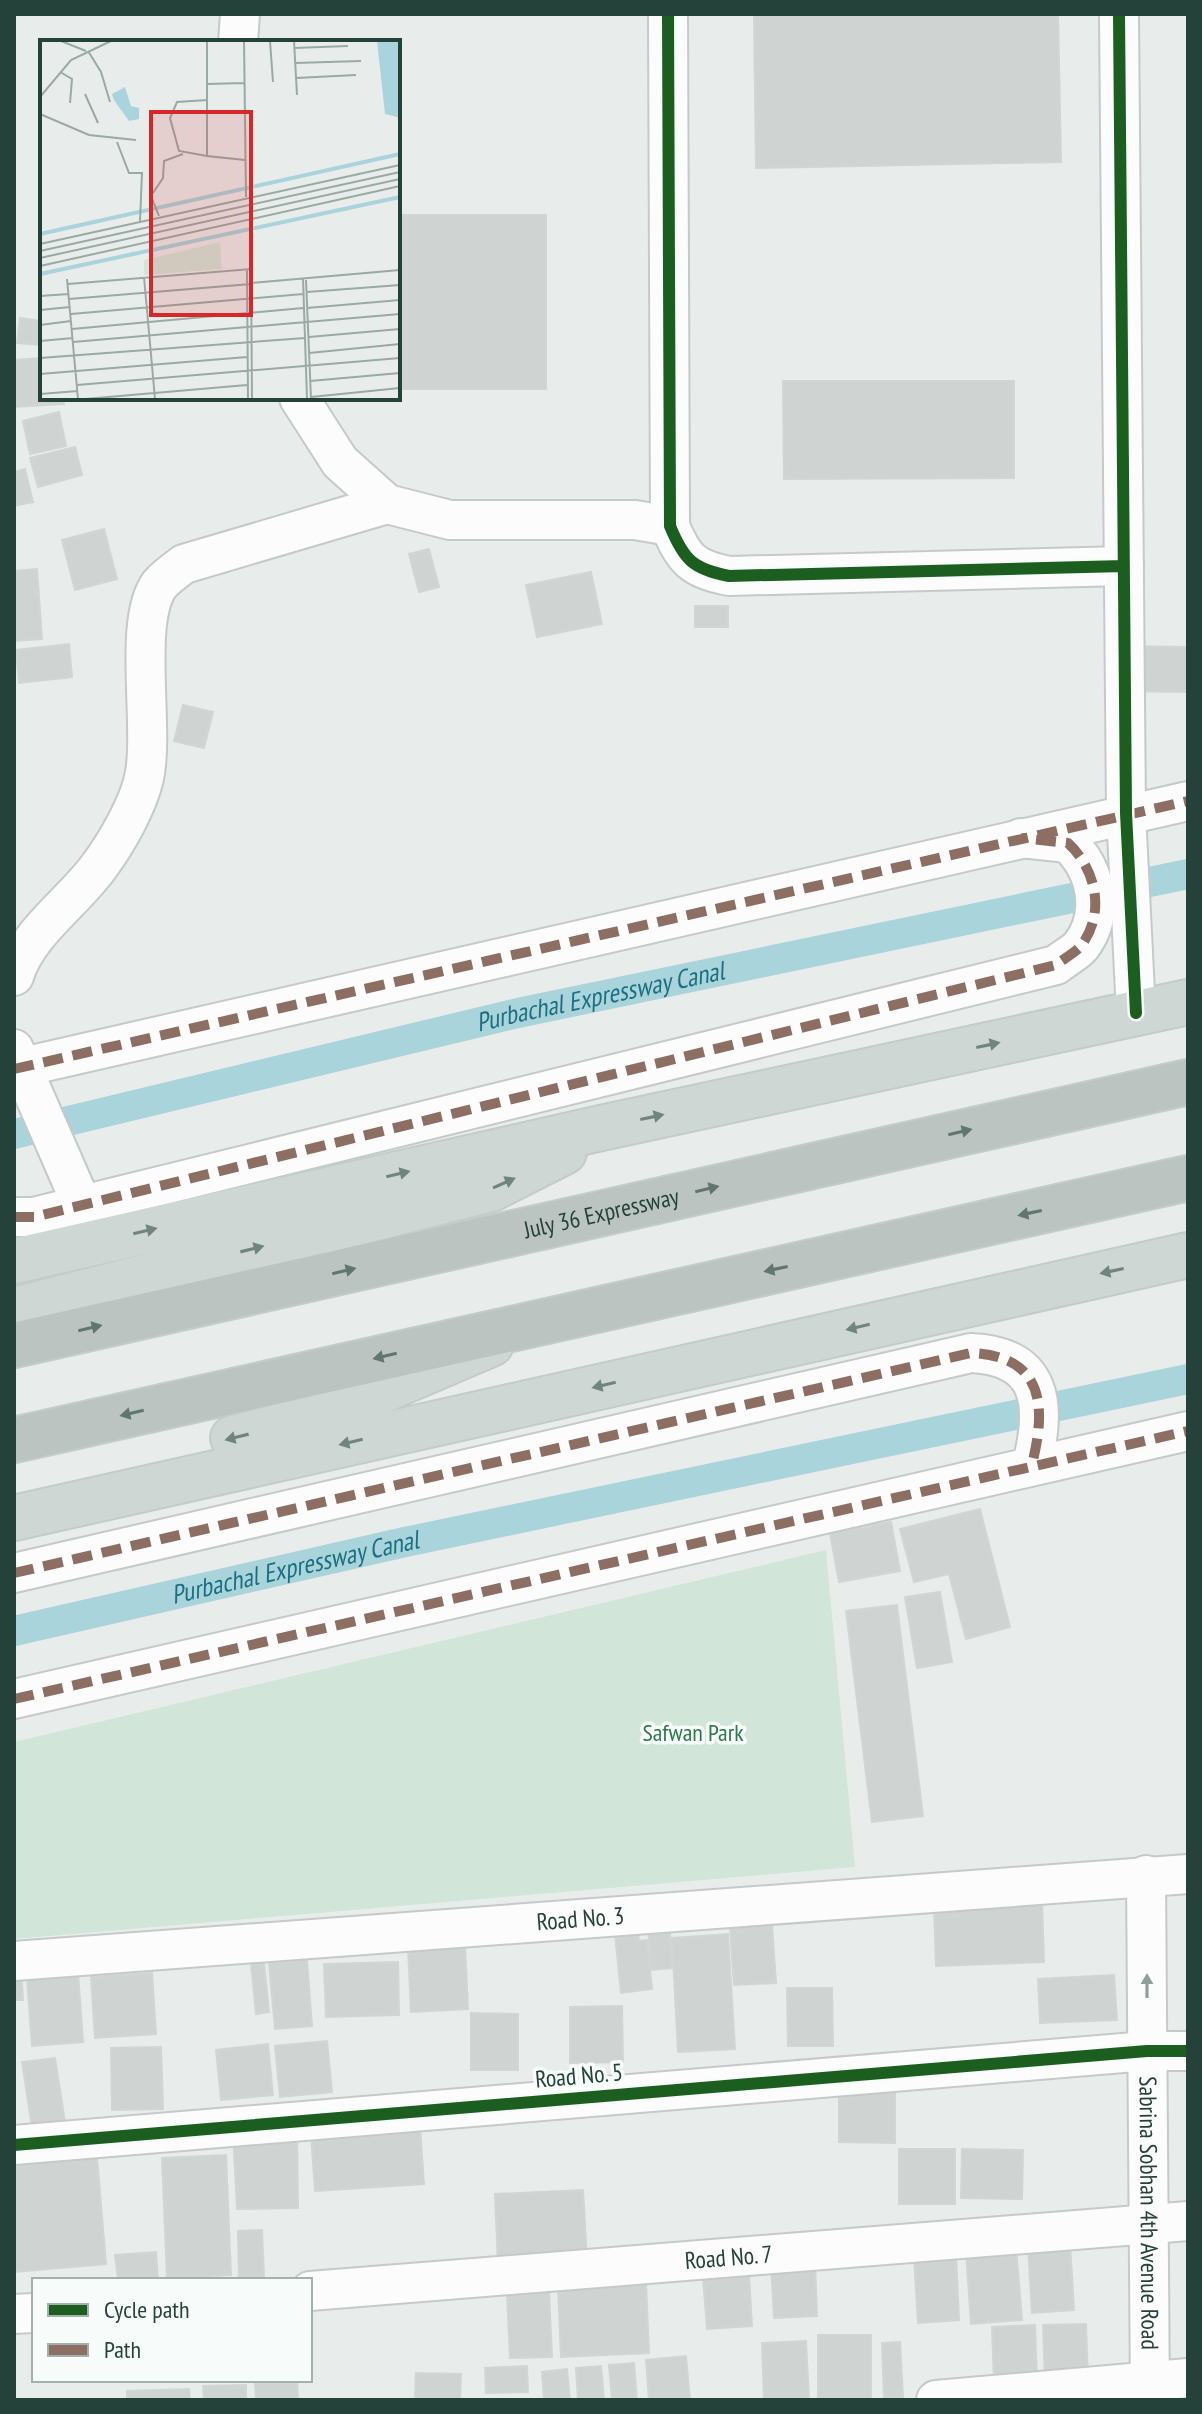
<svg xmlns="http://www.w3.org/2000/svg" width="1202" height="2414" font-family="'PT Sans Narrow',sans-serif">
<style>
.green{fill:#d1e6d8}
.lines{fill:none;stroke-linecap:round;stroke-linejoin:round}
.canal{stroke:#a9d4db;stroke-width:30}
.building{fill:#cfd4d2;stroke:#d1d6d4;stroke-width:2}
.minor-casing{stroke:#c5cac8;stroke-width:42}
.major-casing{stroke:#c3ccc9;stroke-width:48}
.highway-casing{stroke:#c3ccc9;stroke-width:48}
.minor{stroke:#fcfcfc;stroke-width:38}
.major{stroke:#cfd7d5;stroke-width:44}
.highway{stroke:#bcc4c2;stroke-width:44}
.quiet{stroke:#8d6e63;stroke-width:10;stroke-dasharray:20 10;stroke-linecap:butt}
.cycleway-casing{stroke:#f7fbf9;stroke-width:17}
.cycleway{stroke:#1b5e20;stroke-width:12}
.oneway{fill:#718580}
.oneway2{fill:#617670}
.oneway3{fill:#909f9b}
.labels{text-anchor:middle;stroke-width:7;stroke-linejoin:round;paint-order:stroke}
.street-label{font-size:24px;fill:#24423a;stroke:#f7fbf9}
.park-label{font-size:24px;fill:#2d7a4b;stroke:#f7fbf9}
.water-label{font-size:26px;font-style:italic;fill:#1c6f80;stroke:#f7fbf9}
.inset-river{fill:none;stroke:#a9d4db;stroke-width:4}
.inset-road{fill:none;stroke:#9aa9a4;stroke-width:2}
.view{fill:#d62828;fill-opacity:0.15;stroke:#d62828;stroke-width:4}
.inset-edge{fill:none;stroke:#24423a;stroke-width:4}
</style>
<rect width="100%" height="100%" fill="#e8edeb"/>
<!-- green -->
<path class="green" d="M 826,1550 L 855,1867 L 14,1939 L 14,1742 Z"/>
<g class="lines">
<!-- canal -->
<g class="canal">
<path id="s1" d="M 14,1134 L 518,1013 L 1188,874"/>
<path id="s2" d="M 14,1631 L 405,1542 L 1188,1379"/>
</g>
</g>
<!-- building -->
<path class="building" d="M 1058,14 L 1061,162 L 756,168 L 754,16 Z
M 398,215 L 546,215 L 546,389 L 398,389 Z
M 20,318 L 42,321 L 42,345 L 17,343 Z
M 42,358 L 42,398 L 63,398 L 64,404 L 14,407 L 14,360 Z
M 783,381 L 1014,381 L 1014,478 L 784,479 Z
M 59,412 L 66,446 L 30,454 L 23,421 Z
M 75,447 L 82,475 L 38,487 L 30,458 Z
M 25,469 L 33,502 L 14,506 L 14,472 Z
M 104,529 L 117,579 L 75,590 L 62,540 Z
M 429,549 L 439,587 L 419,592 L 409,554 Z
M 37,569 L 42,639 L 14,641 L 14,571 Z
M 591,572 L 602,624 L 537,637 L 526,585 Z
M 695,606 L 728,606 L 728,627 L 695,627 Z
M 69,644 L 72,677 L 19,683 L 16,650 Z
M 1110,646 L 1188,647 L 1188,692 L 1109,691 Z
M 183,705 L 213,712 L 204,748 L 174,741 Z
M 980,1509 L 1010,1627 L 966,1639 L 949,1574 L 914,1582 L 900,1529 Z
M 891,1522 L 900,1571 L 839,1582 L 830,1533 Z
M 940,1592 L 952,1662 L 917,1668 L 905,1597 Z
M 897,1605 L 923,1816 L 872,1822 L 846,1611 Z
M 1042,1900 L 1044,1962 L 936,1966 L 934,1904 Z
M 669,1917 L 672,1968 L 652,1970 L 647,1919 Z
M 772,1924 L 776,1983 L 734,1985 L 730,1926 Z
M 638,1931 L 639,1941 L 647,1940 L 652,1989 L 621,1993 L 615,1934 Z
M 728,1934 L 735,2049 L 678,2052 L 672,1938 Z
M 465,1946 L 468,2009 L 411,2012 L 408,1948 Z
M 307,1960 L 312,2026 L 275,2029 L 269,1963 Z
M 264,1962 L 269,2012 L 256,2014 L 251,1963 Z
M 398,1962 L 399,2015 L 326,2017 L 324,1964 Z
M 21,1969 L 23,2000 L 14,2000 L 14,1970 Z
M 78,1973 L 83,2042 L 32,2046 L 27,1978 Z
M 152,1973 L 156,2034 L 95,2038 L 91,1977 Z
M 1114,1975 L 1117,2020 L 1040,2023 L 1038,1979 Z
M 787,1988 L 832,1988 L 833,2046 L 788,2046 Z
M 622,2006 L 623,2062 L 570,2063 L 570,2007 Z
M 471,2013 L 518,2014 L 518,2070 L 471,2070 Z
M 327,2041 L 332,2092 L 280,2097 L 275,2046 Z
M 268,2044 L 273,2095 L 221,2100 L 216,2050 Z
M 161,2047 L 163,2109 L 112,2110 L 111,2048 Z
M 55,2058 L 65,2122 L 32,2127 L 22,2062 Z
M 839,2088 L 895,2089 L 895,2143 L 839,2142 Z
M 420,2127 L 424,2184 L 315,2191 L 311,2134 Z
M 297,2129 L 298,2208 L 237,2209 L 233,2132 Z
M 899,2149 L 955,2149 L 955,2204 L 899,2204 Z
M 962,2149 L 1023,2150 L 1022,2199 L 961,2198 Z
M 226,2155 L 231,2275 L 167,2278 L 162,2158 Z
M 97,2158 L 106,2264 L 14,2272 L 14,2165 Z
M 583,2190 L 587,2261 L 498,2265 L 495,2194 Z
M 262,2230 L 264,2277 L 239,2278 L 238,2231 Z
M 1070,2244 L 1074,2310 L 1032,2313 L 1028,2246 Z
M 1016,2247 L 1022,2320 L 971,2324 L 966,2251 Z
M 156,2252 L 158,2280 L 118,2280 L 115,2255 Z
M 956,2254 L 959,2320 L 918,2323 L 914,2256 Z
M 815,2262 L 817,2316 L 774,2318 L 771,2264 Z
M 749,2274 L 752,2326 L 707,2329 L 703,2277 Z
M 646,2282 L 649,2353 L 561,2357 L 558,2286 Z
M 549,2292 L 552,2357 L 510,2358 L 507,2294 Z
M 1086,2324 L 1088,2379 L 1045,2381 L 1043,2325 Z
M 1035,2325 L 1037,2381 L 994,2382 L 992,2327 Z
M 818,2335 L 871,2335 L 871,2399 L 818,2399 Z
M 806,2341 L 809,2400 L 764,2400 L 762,2343 Z
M 900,2342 L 903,2397 L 884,2397 L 882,2343 Z
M 686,2356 L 690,2400 L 649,2400 L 646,2360 Z
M 634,2363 L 637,2400 L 612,2400 L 609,2365 Z
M 527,2366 L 528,2392 L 486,2393 L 485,2368 Z
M 601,2366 L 604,2400 L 578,2400 L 576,2368 Z
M 567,2369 L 570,2400 L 544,2400 L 542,2372 Z
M 416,2373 L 461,2374 L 460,2400 L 415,2399 Z
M 297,2381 L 298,2400 L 256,2400 L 255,2383 Z
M 246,2385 L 246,2400 L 204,2400 L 203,2386 Z
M 189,2389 L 190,2400 L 127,2400 L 127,2391 Z"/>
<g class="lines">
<defs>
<g id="minor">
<path d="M 668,14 L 670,526 C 684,560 693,569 729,576 L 1124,566"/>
<path d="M 1119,14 L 1126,813 L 1136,1013"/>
<path d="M 238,42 L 240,14"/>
<path d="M 299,398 L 340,462 L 387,504 L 450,520 L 635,520 L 670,526"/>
<path d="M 14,976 C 28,931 74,902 100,865 C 117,842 138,805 144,778 C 155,728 132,620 160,584 C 166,577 176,570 184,564 L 387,504"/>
<path d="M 14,1049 L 92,1228"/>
<path d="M 14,1069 L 1188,801"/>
<path d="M 14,1217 L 34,1217 L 1056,965 C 1063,959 1075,953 1081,946 C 1106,913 1096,869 1068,843 L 1021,838"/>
<path d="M 14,1573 L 971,1353 C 1043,1356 1047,1405 1032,1464"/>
<path d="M 14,1699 L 1188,1431"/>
<path id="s3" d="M 1146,1875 L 1150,2400"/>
<path id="s4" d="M 14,1961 L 1188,1874"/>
<path d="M 14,2145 L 1147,2051 L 1188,2051"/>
<path id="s5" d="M 310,2291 L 1188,2221"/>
<path d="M 14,2314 L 34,2313"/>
<path d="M 936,2400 L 1188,2378"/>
</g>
<path id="major" d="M 14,1261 L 601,1128 L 1188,1002
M 14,1310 L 491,1189 L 564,1152
M 233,1438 L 325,1415 L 491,1344
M 14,1518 L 1188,1255"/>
<g id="highway">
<path id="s6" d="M 14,1345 L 1188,1082"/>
<path d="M 14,1440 L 1188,1178"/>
</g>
</defs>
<!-- minor casing -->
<use href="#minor" class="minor-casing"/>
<!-- major casing -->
<use href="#major" class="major-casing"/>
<!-- highway casing -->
<use href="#highway" class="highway-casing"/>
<!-- minor -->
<use href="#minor" class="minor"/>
<!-- major -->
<use href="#major" class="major"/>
<!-- highway -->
<use href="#highway" class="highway"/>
<!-- quiet -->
<path class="quiet" d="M 14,1069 L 1188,801
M 14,1217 L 34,1217 L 1056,965 C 1063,959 1075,953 1081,946 C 1106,913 1096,869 1068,843 L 1021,838
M 14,1573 L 971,1353 C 1043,1356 1047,1405 1032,1464
M 14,1699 L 1188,1431"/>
<defs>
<path id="cycleway" d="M 668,14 L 670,526 C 684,560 693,569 729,576 L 1124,566
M 1119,14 L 1126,813 L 1136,1013
M 14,2145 L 1147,2051 L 1188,2051"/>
</defs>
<!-- cycleway casing -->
<use href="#cycleway" class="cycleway-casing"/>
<!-- cycleway -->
<use href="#cycleway" class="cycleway"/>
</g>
<!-- one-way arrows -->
<defs><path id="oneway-solid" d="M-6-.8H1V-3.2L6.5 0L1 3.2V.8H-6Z" transform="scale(2)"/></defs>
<g class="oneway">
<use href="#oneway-solid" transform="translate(988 1045) rotate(-12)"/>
<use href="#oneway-solid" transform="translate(652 1117) rotate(-12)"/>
<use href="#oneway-solid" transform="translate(398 1174) rotate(-13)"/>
<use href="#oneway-solid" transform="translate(504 1183) rotate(-24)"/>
<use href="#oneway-solid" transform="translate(145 1231) rotate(-13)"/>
<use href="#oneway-solid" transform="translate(252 1249) rotate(-14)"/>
<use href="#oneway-solid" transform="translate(1112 1271) rotate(168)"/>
<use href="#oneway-solid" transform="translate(858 1327) rotate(167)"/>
<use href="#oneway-solid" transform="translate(604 1385) rotate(167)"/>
<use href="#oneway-solid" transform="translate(237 1437) rotate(166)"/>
<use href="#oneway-solid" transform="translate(351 1442) rotate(167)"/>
</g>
<g class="oneway2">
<use href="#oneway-solid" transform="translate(960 1132) rotate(-13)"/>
<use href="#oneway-solid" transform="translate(707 1189) rotate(-13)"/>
<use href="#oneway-solid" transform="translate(1030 1213) rotate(168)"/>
<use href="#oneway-solid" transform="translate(776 1269) rotate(168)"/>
<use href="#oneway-solid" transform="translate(344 1271) rotate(-13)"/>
<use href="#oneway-solid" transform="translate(90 1328) rotate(-13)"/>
<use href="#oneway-solid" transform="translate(385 1356) rotate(167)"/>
<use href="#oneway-solid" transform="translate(132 1413) rotate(167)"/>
</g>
<use class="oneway3" href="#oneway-solid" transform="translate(1147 1986) rotate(-90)"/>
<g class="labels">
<!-- street labels -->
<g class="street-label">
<text dy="8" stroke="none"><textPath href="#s6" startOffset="602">July 36 Expressway</textPath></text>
<text dy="8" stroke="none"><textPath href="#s4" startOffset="568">Road No. 3</textPath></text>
<text transform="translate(579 2076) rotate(-5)" y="8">Road No. 5</text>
<text dy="8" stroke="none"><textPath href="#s3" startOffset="338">Sabrina Sobhan 4th Avenue Road</textPath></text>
<text dy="8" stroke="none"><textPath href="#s5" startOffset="420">Road No. 7</textPath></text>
</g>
<!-- park labels -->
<g class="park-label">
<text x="693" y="1741">Safwan Park</text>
</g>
<!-- water labels -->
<g class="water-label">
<text dy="9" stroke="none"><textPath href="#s1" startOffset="602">Purbachal Expressway Canal</textPath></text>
<text dy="9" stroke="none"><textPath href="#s2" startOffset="288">Purbachal Expressway Canal</textPath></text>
</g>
</g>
<!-- overview -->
<g transform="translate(40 40)">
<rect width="360" height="360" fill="#e8edeb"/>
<path d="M 180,202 L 182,229 L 104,235 L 104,220 Z" fill="#d1e6d8"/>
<path d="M 337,1 L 360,1 L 360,85 L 357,77 L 345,74 ZM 85,47 L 91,66 L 99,68 L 99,79 L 89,81 L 74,60 L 72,54 Z" fill="#a9d4db"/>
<path class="inset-river" d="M 0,194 L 360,114M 0,234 L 360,157"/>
<path class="inset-road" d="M 21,1 L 46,11M 167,1 L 167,116 L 205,120M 204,1 L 206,157M 230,1 L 233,42M 254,1 L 257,55M 254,8 L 308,6M 48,11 L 61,32 L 70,62M 255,23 L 321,21M 20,32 L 32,39 L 30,63M 256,38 L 316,35M 167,44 L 204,43M 45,54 L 58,83M 0,57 L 31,20 L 71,1M 167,60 L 137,62 L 130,78 L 139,111 L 167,116M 0,74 L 49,95 L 96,100M 77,102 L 89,133 L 102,133 L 100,181M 119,176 L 111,156 L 123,138 L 124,121 L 143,114M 0,204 L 360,125M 0,211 L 360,132M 0,218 L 360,139M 0,226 L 360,146M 207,229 L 208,359M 104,237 L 115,359M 263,238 L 267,359M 27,239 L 38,359M 266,240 L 271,359M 211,243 L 360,230M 28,244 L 211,229 L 212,359M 267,252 L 360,245M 0,256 L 29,254M 29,259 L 211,244M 267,268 L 360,260M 0,270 L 30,267M 31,274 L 263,254M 0,285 L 31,281M 32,289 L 263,268M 269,297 L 360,289M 0,301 L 33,298M 33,302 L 360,274M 269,313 L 360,304M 0,318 L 265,298M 0,334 L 207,317M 270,341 L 360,333M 37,345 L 360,318M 0,354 L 38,351M 271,357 L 360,348M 45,359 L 207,345"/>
<path class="view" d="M 111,72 L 211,72 L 211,275 L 111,275 Z"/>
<rect width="360" height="360" class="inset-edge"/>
</g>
<!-- border -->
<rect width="1202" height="2414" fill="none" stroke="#24423a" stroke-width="32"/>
<!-- legend -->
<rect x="32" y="2278" width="280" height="104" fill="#f7fbf9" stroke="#a3b1ad" stroke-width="2"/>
<rect x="48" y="2304" width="40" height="12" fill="#1b5e20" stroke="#a3b1ad" stroke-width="2"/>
<text x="104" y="2318" font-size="24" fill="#24423a">Cycle path</text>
<rect x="48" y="2344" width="40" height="12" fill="#8d6e63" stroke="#a3b1ad" stroke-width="2"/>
<text x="104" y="2358" font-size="24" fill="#24423a">Path</text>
</svg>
